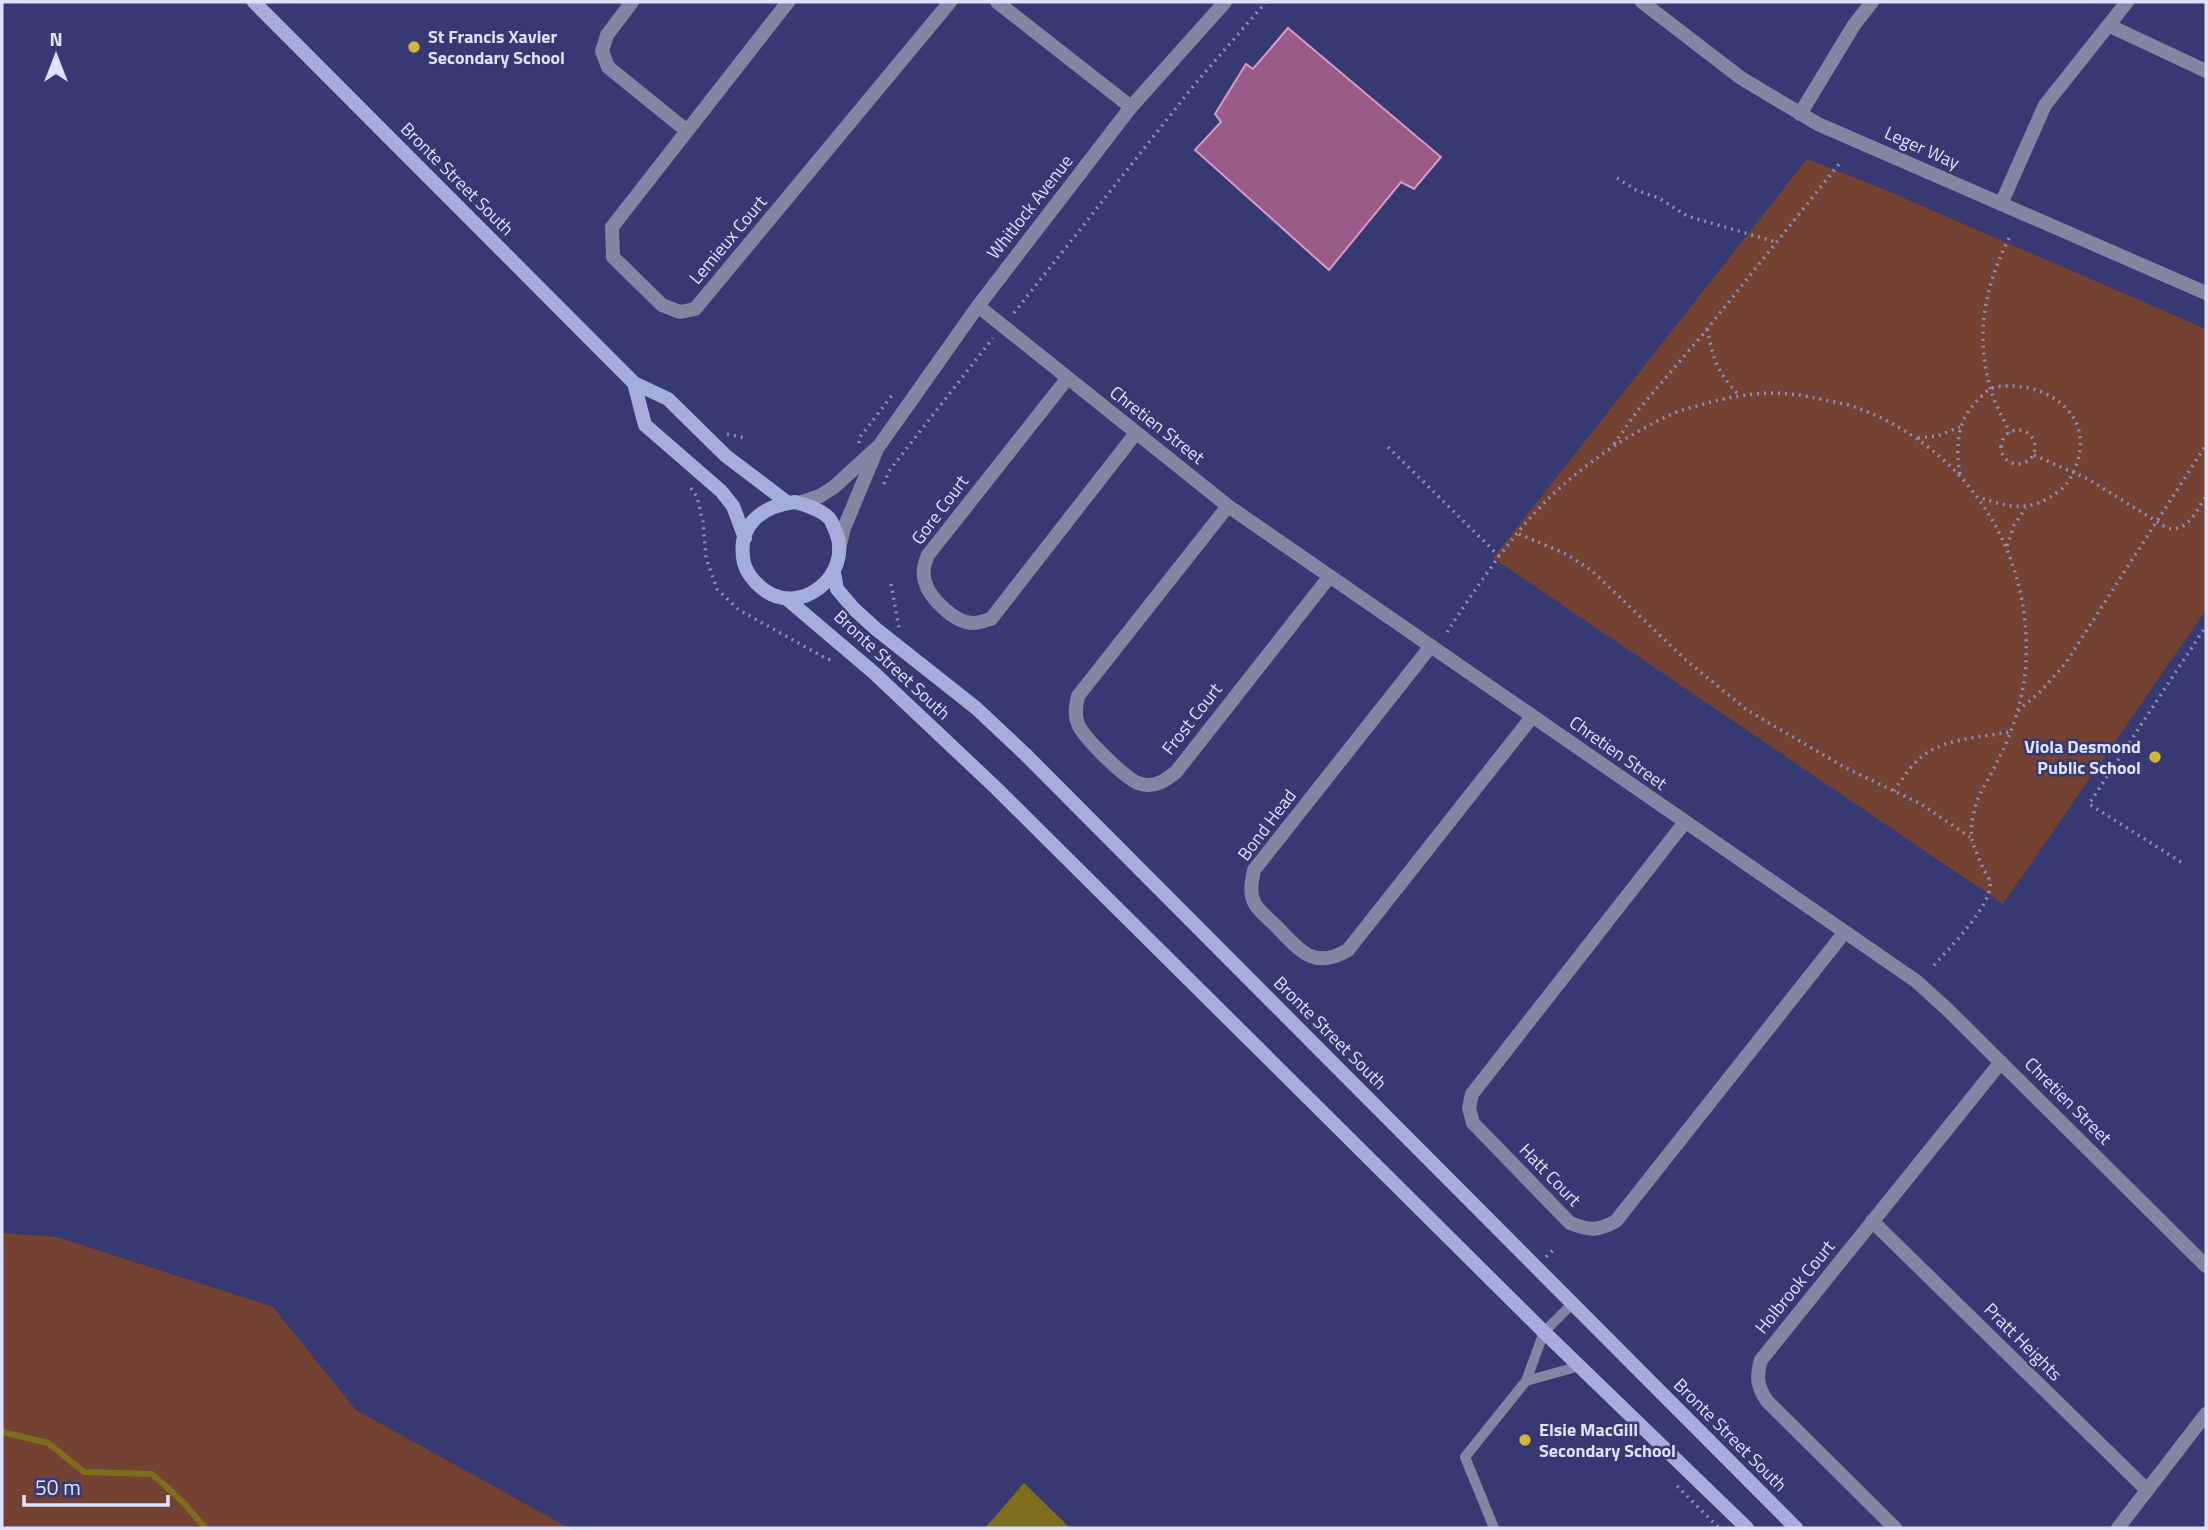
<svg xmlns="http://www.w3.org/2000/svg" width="2208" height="1530" font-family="'Titillium Web',sans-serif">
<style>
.green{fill:#734232}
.water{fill:#7d6e1d}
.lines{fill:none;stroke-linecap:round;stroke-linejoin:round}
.stream{stroke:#7d6e1d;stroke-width:6}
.building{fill:#985c87;stroke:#da99c6;stroke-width:2}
.path{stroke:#8c90ba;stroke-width:3.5;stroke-dasharray:2 5;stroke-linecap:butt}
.service{stroke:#8286a3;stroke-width:10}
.minor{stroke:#8286a3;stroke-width:14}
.tertiary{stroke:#8286a3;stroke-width:14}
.secondary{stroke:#a7adda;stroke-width:14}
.poi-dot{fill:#cfb837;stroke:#363972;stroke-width:2.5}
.labels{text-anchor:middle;stroke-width:5;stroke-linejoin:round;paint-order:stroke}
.poi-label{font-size:18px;font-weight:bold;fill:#dee2fe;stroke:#363972;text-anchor:start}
.street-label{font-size:18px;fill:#dee2fe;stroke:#363972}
</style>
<rect width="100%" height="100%" fill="#363972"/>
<!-- green -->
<path class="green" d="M 1807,159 L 1876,186 L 2206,329 L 2206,610 L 2003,904 L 1493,558 Z
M 2,1233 L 57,1237 L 273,1307 L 356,1410 L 569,1528 L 2,1528 Z"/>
<!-- water -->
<path class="water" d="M 1024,1483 L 1070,1528 L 985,1528 Z"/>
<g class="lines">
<!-- stream -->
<path class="stream" d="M 2,1432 L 48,1443 L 84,1472 L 152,1474 L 183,1502 L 205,1528"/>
</g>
<!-- building -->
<path class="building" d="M 1288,28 L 1441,157 L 1414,189 L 1401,182 L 1329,270 L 1195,150 L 1221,122 L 1215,114 L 1246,64 L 1253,69 Z"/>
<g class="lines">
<!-- path -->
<path class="path" d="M 1617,178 L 1636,190 L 1659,198 L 1687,216 L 1776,242
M 2009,238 C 1985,287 1975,333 1990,387 C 1994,403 2003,418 2010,433
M 1014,313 L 1195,84 L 1266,2
M 1707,329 C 1714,360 1716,371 1739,395
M2001 447a17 17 0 1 1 34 0a17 17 0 1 1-34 0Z
M 727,434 L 745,438
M 1918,438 L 1937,436 L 1960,427
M 859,443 L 859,438 L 894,393
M 1614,444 L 1638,410 L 1704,333 L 1839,164
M 1388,447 L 1500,557
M 2034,455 L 2088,479 L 2167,528 C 2188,533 2196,511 2206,496
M 1960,474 C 1955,447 1957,420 1978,400 C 1981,397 1986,391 1990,389 C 1995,386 2005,386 2011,386 C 2051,386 2091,416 2078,460 C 2074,472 2069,484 2059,491 C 2031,513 2009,508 1979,497
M 884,484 L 889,471 L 993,338
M 691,488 L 697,497 L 703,522 L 706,558 L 717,589 L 739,610 L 827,659 L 834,660
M 1519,534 L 1566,554 L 1591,570 L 1687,661 L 1747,710 L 1844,767 L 1921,804 L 1970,837
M 2007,546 L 2014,525 L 2026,508
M 891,584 L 899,628
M 1447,632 C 1476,588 1510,537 1547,500 C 1585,463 1630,432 1679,411 C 1688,408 1698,406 1707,403 C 1751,392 1779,389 1824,400 C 1835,402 1847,404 1858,408 C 1964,448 2031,546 2026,660 C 2025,694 2013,732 1997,762 C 1991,776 1980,790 1976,804 C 1968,836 1970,837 1982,866 C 1984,871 1989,877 1990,882 C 1993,906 1947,950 1931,969
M 2018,711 L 2041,691 L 2065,664 L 2206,445
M 1894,791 C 1901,781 1908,769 1917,761 C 1940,738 1979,738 2009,732
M 2181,862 L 2089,804 L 2206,626
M 1546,1257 L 1554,1249
M 1677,1486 L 1719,1528"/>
<!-- service -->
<path class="service" d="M 1526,1381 L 1580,1366
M 1494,1528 L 1465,1457 L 1526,1381 L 1544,1332 L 1572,1304"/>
<!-- minor -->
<path class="minor" d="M 632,2 L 607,35 L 602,51 L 608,67 L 687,131
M 788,2 L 612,227 L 613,257 L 662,305 L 680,312 L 695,309 L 950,2
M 997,2 L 1131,107
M 2110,26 L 2206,71
M 1800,114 L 1854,25 L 1872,2
M 2001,204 L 2045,105 L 2127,2
M 978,306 L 1228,506 L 1916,981 L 1948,1010 L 2206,1266
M 1067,379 L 928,555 C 924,565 922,572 925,582 C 930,599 956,624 974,623 C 979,623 986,620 991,619 L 1136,433
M 1228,506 L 1078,696 C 1076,705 1074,715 1078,724 C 1083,737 1127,781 1141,784 C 1155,788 1166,780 1176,772 L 1330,576
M 1431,646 L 1254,870 C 1252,881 1249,891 1254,902 C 1257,910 1269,919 1276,926 C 1299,949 1313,971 1348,950 L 1532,717
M 1685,822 L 1472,1094 L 1469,1108 L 1473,1123 L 1570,1223 C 1590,1231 1598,1231 1616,1221 L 1844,933
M 1872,1221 L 2147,1490
M 1895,1528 L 1767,1401 C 1757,1386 1756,1377 1761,1360 L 2001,1062
M 2118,1528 L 2206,1414"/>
<!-- tertiary -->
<path class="tertiary" d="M 1642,2 L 1741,78 L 1818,124 L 2206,293
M 799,503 L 820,496 L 834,487 L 879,446 L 978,306 L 1131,107 L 1225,2
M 839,549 L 844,528 L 877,449"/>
<!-- secondary -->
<path class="secondary" d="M 254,2 L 634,383 L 668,399 L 726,456 L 788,503
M 634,383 L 645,425 L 721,491 L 733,506 L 745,538
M 795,502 C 806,505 820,509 829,518 C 832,521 834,528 836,532 C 853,575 800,618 763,589 C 754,582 747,574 744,563 C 736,526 761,506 795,502 Z
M 834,573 L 837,589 L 854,609 L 876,629 L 976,708 L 1025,754 L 1796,1528
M 787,599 L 873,672 L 996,788 L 1544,1332 L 1747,1528"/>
</g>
<!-- markers -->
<g class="poi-dot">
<circle cx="414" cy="47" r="7"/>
<circle cx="2155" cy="757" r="7"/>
<circle cx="1525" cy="1440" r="7"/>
</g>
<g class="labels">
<!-- poi labels -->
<g class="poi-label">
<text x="428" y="43">St Francis Xavier<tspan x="428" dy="21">Secondary School</tspan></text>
<text x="2141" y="753" text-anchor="end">Viola Desmond<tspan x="2141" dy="21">Public School</tspan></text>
<text x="1539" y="1436">Elsie MacGill<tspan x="1539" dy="21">Secondary School</tspan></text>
</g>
<!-- street labels -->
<g class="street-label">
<text transform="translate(1922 148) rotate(24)" y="6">Leger Way</text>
<text transform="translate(457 179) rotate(45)" y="6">Bronte Street South</text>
<text transform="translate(1030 207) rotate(-52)" y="6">Whitlock Avenue</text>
<text transform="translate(728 240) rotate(-50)" y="6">Lemieux Court</text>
<text transform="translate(1157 425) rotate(38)" y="6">Chretien Street</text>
<text transform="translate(940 510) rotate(-53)" y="6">Gore Court</text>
<text transform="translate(892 665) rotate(43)" y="6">Bronte Street South</text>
<text transform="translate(1192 719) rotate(-52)" y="6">Frost Court</text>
<text transform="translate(1618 753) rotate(35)" y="6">Chretien Street</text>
<text transform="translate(1267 825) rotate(-53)" y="6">Bond Head</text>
<text transform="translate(1330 1033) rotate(45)" y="6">Bronte Street South</text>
<text transform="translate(2068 1101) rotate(45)" y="6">Chretien Street</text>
<text transform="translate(1550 1175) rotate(46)" y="6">Hatt Court</text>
<text transform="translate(1795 1287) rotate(-51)" y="6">Holbrook Court</text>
<text transform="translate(2023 1342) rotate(45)" y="6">Pratt Heights</text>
<text transform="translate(1730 1435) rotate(45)" y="6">Bronte Street South</text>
</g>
</g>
<!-- border -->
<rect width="2208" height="1530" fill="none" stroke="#dee2fe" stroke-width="7"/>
<!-- north arrow -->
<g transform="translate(56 56)" stroke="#363972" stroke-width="5" paint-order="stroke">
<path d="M0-5L12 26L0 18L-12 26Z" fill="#dee2fe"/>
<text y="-10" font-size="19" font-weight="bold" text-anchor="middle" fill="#dee2fe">N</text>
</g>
<!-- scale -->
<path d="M24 1495v10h144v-10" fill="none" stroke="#dee2fe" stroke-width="3.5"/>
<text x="35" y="1495" font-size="21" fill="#dee2fe" stroke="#363972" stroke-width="5" paint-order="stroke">50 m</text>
</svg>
